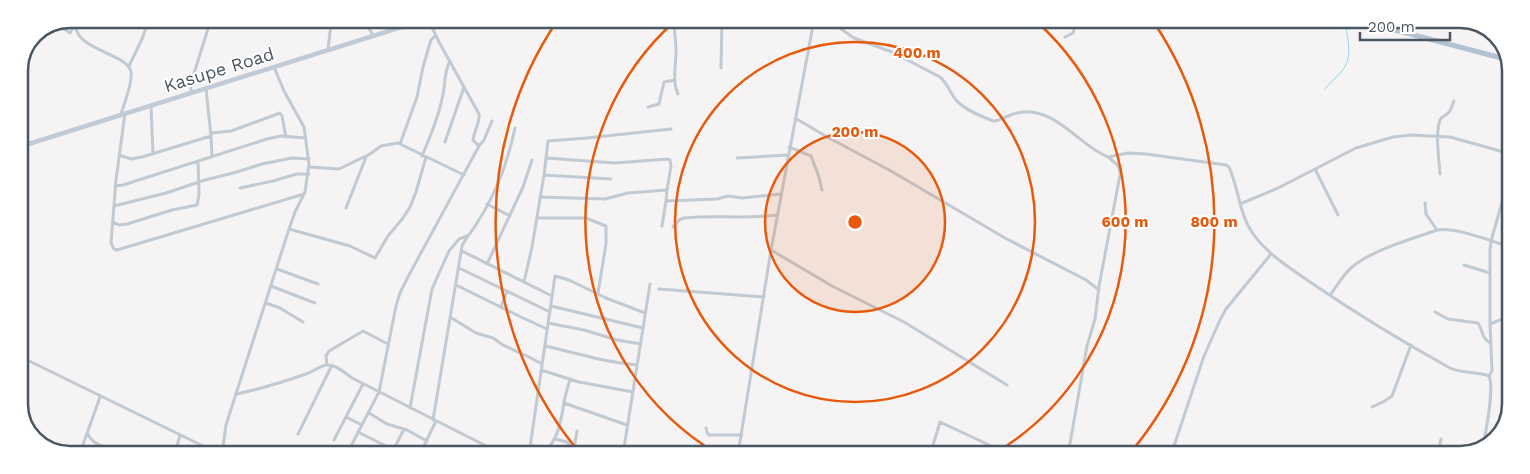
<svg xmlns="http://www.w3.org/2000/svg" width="1530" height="474" font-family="'Work Sans',sans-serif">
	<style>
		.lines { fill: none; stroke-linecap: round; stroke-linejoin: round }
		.stream { stroke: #90daee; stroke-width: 1 }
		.street { stroke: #c1cad2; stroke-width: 3 }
		.secondary { stroke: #c1cbd6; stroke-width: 4.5 }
		.primary { stroke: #b3c2d1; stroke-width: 5 }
		.ring { fill: none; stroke: #e8590c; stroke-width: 2.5 }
		.labels { text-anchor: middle; stroke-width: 4; stroke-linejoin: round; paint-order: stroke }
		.street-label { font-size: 18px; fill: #4a5661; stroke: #fff }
		.rim { fill: none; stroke: #4a5661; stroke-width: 2.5 }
		.centre { fill: #e8590c; stroke: #fff; stroke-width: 2.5 }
		.ring-label { font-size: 15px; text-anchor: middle; font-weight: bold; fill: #e8590c; stroke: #fff; stroke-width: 4; stroke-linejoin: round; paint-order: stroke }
	</style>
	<rect width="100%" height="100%" fill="#f5f3f3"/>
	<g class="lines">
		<path class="stream" d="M1325,89C1330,82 1336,78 1342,71C1354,56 1347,39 1345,21"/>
		<path class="street" d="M76,19C69,51 128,52 131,72C133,82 124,104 121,114
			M362,19L374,36
			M428,19L439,42L479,114C480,123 474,131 473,140L479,146
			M674,20C674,30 676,41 676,51C676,65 672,82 678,94
			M828,20L854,38L892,52L940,77C948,84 950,93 957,101C965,110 981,116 993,121C999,121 1002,118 1008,116C1015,113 1023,111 1031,112C1061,115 1081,146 1108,157L1128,153L1146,154L1226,165L1229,167C1239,189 1239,215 1254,235C1269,256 1292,269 1313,284C1357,314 1403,342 1450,368C1462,374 1477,371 1489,376C1495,388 1485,434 1483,448
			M57,24L70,33L75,23
			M1065,37L1073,33L1077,20
			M328,50L330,32L333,19
			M129,66L142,39L149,19
			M721,68L722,20
			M206,89L211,136L212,157
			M191,93V83L211,19
			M1504,103L1511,118
			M151,106L153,154
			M648,107L659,104L664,82L675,80
			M125,113L116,180L111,243L114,249L117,250L304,194
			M795,118L829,138L891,171L1005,238L1086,280L1099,290
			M211,133L231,131L280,113L282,116L286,137
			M445,142L464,87
			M400,144L417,97L423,67L430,43L431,40L436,35
			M789,147L811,156L819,177L822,190
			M119,155L131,159L142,157L211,136
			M422,156C430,137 438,119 442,99C446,85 443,74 450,61
			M546,158L615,163L668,159L670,160L671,166L667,190
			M737,158L788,155
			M310,167L339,169L370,154L381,146L398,143L464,175
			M1315,169L1338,215
			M1440,174C1439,158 1435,134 1440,120C1442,116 1446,116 1449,112C1451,110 1452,105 1454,101
			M544,175L611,179
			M115,186L123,185L267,139L281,136L306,138
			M240,188L273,181L297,174H309
			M540,197L605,199L628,193L667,190L666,201
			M1425,203L1426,214L1437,230
			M487,204L510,216
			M1240,204L1278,188L1356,148L1393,137L1411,135L1450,137L1511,154
			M114,206L166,193L205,180L237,172L262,164L292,158L309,159
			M346,208L366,157
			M537,218H586L606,226V244L598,293
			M113,222L119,225L127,224L172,210L197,205L199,195L198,161
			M662,226L666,201L717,199L728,196L742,198L781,194
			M673,227L679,220L684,218C715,215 746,219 777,215
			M289,229L350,246L375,258L388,236L403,218L410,207L416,192L426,157
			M771,250L832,286L904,322L1007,385
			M462,251L552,296
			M487,264L523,187L532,160
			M1464,265L1490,273
			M459,268L550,312
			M277,269L318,284
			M524,282L532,247L544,175L548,141L587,138L671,129
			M456,285L521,317L547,329
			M271,286L315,303
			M659,289L764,297
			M1330,295C1337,286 1343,275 1351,268C1371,250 1412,239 1437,230C1456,227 1491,241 1510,247
			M266,303L280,308L303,322
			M551,306L643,328
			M501,307L507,291
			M1435,312L1448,319L1478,323C1483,330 1481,339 1491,343
			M450,317L476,333L493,338L503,345L529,357L542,364
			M548,323L584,330L617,340L641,344
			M1490,324L1510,316
			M545,346C559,349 572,353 587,356C603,361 620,363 637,365
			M19,356L201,445L215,452L223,454
			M327,365L326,356L329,351L363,331L388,344
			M541,370L579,382L633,392
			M1489,376L1492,371L1490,324V250L1491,241L1511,171
			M237,394C260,389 283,382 306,374C313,372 320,365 328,365C337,365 345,373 352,378L502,454
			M564,403L627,425
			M1372,407L1383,402L1392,396L1411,345
			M410,408L432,289L449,251L459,239L467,236
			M369,413L387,424L407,430L427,441
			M346,417L362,425
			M433,420L462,246C466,237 472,232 477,223C496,194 508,161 515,128
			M706,428L707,432L709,435H742
			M358,432L394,450
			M88,434C93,447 112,448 124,454
			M298,434L332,365
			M555,439L567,442L574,451
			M334,440L363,384
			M530,445L546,450C559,438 561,419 564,403C565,395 568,387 570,379
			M933,447L952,455
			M80,453L100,397
			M175,454L180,435
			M222,454L226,425L289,229L295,212L305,192L309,164L304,127L284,91L274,67
			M355,454L350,451V448L379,392L396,306L400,293L409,275L479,146L484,140L492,121
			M395,454L394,449L404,429
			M420,454L436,421
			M529,454L555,276L569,280L606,298L645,313
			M573,454L577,431
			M597,454L599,446
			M623,454L650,284
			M738,454L771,250L814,20
			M930,455L940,422L1002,451L1013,455
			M1068,455L1087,346L1095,319L1099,286L1120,175C1121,166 1114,162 1108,157
			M1171,455L1204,356L1220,320L1226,309L1271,254
			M1438,455L1441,439"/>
		<path class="secondary" d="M19,147L427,19"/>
		<path class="primary" d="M1357,20L1509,60"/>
	</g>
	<circle cx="855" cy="222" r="90" fill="#e8590c" fill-opacity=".12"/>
	<g class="ring">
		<circle cx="855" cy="222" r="90"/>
		<circle cx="855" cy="222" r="180"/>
		<path d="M716 453A270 270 0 0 1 676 20M1036 21A270 270 0 0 1 992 455"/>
		<path d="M580 453A359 359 0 0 1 557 21M1153 21A359 359 0 0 1 1130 453"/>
	</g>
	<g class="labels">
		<g class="street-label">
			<text transform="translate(219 70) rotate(-17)" y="6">Kasupe Road</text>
		</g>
	</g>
	<path d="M0 0H1530V474H0ZM70 28H1460A42 42 0 0 1 1502 70V404A42 42 0 0 1 1460 446H70A42 42 0 0 1 28 404V70A42 42 0 0 1 70 28Z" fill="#fff" fill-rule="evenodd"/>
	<path class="rim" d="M70 28H1460A42 42 0 0 1 1502 70V404A42 42 0 0 1 1460 446H70A42 42 0 0 1 28 404V70A42 42 0 0 1 70 28Z"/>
	<circle cx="855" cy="222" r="8" class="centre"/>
	<g class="ring-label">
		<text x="917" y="58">400 m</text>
		<text x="855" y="137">200 m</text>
		<text x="1125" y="227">600 m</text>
		<text x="1214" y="227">800 m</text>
	</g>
	<path d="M1360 32v8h90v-8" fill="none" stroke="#4a5661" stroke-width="2.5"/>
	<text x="1368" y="32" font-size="15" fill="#4a5661" stroke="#ffffff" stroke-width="4" paint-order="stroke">200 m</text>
</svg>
